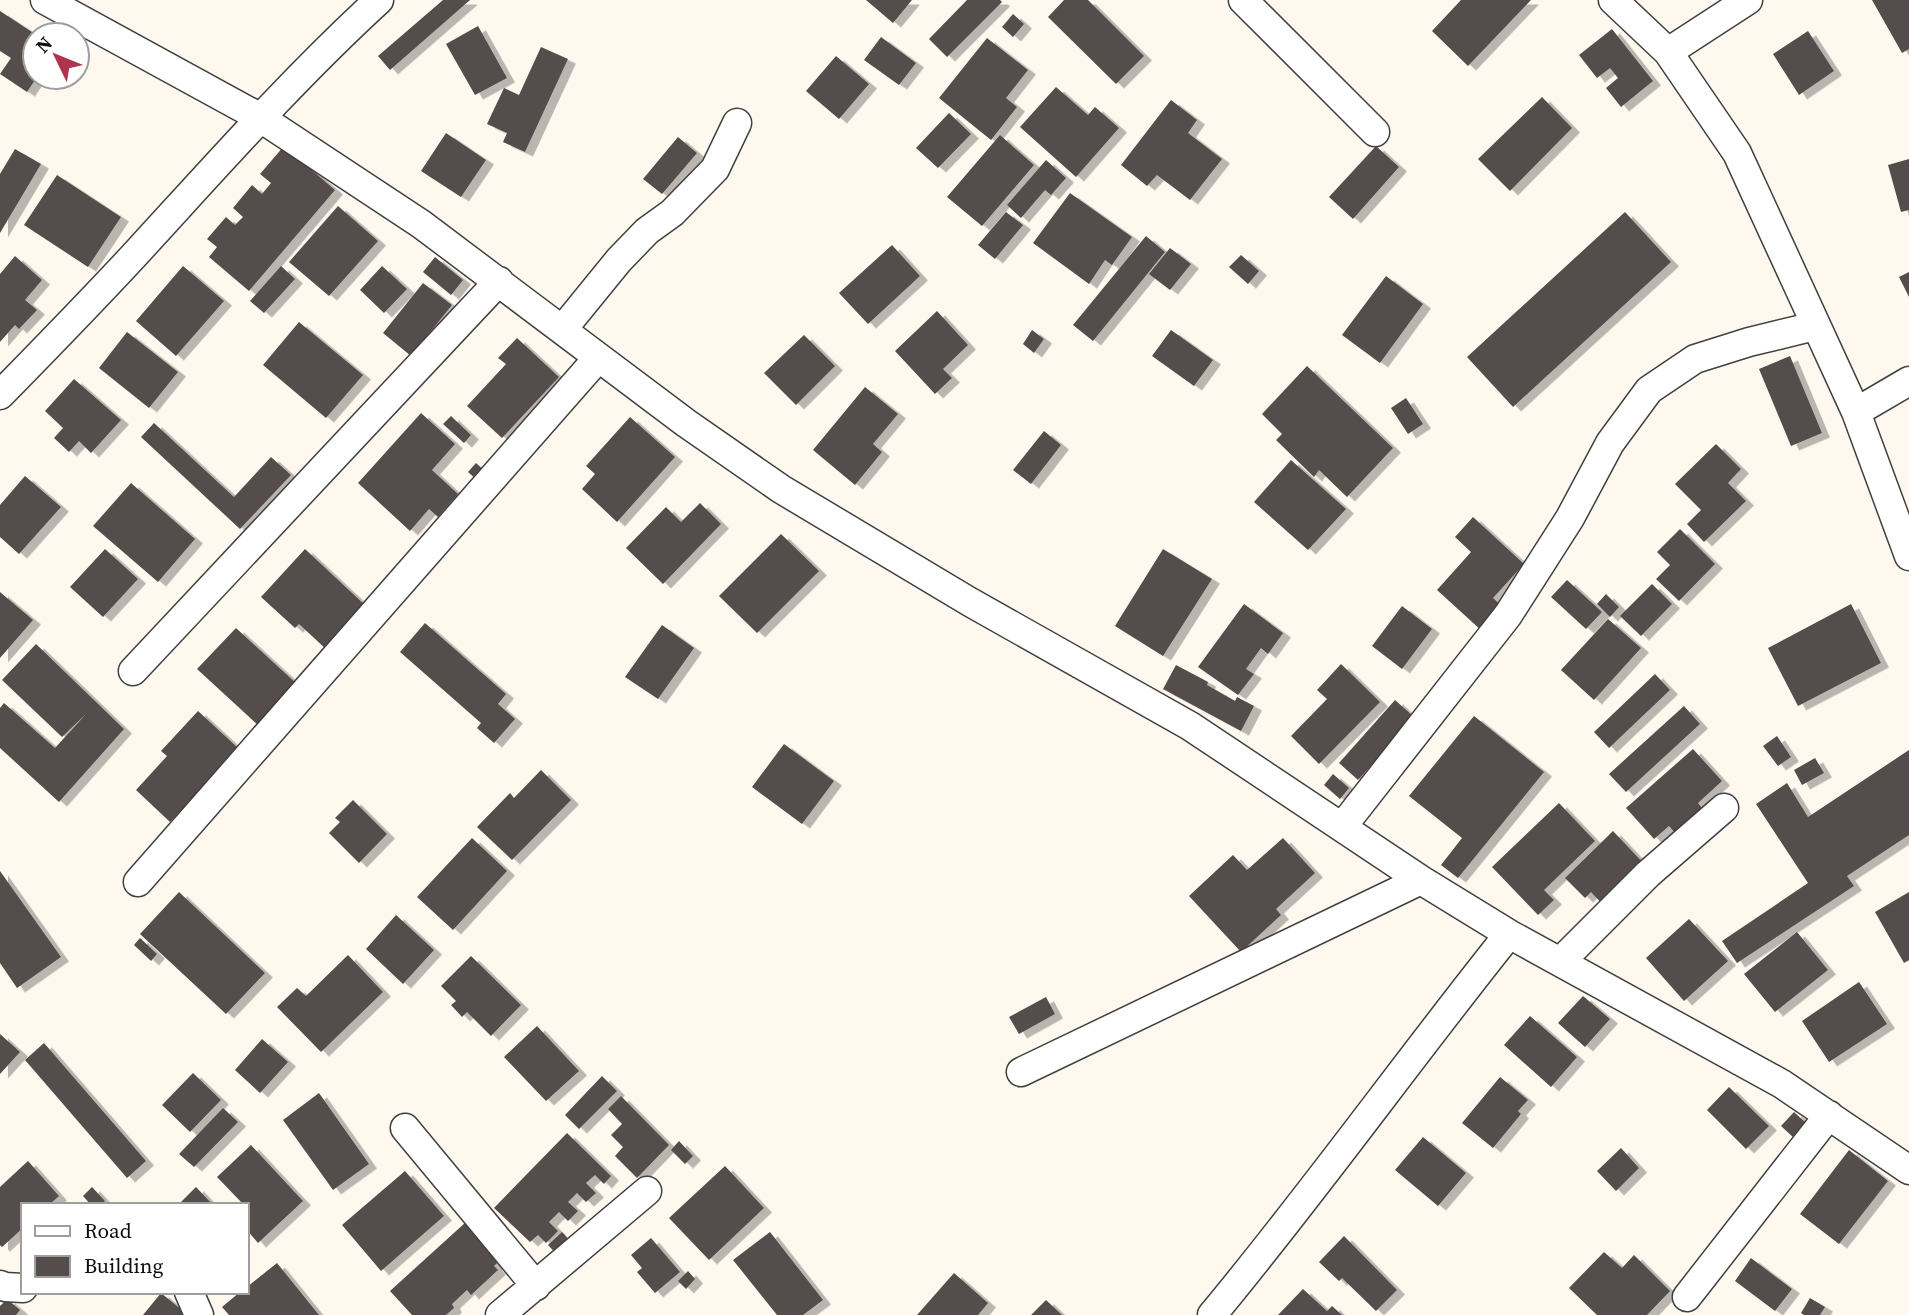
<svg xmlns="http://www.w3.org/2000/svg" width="1909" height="1315" font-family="'Source Serif 4',serif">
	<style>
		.building { fill: #554d4b; filter: url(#shadow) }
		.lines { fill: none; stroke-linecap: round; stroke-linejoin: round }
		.minor-casing { stroke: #404040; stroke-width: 31 }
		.minor { stroke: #fff; stroke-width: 28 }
	</style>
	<defs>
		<filter id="shadow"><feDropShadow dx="8" dy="4.5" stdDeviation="0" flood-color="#0004"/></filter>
	</defs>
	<rect width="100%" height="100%" fill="#fef8ef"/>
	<path class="building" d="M443,0H470L390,70L378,56Z
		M866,0H912L893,23Z
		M967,0H1000L1002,2L947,57L929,39Z
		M1064,0H1088L1144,56L1116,84L1048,17Z
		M1461,0H1531L1468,66L1432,31Z
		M1872,0H1909V49L1902,53Z
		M0,11L35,34V77H37L27,92L0,74L11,58L0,51Z
		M1013,14L1024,24L1013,37L1002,27Z
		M478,26L507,78L475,95L446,44Z
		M1612,29L1653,81L1621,107L1606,88L1618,78L1610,68L1597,78L1579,55Z
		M1808,31L1834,71L1799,95L1773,54Z
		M881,37L916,63L899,85L864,60Z
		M987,38L1028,70L1006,98L1017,107L991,140L939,98Z
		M541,47L568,59L525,152L503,142L507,133L487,124L504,88L519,95Z
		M836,56L869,84L839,119L806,91Z
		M1056,87L1088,115L1095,107L1119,128L1076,177L1020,127Z
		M1542,97L1572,128L1510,191L1478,159Z
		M1171,100L1197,120L1188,133L1222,159L1190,200L1157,175L1147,186L1121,165Z
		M949,113L971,134L938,168L916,148Z
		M446,133L486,160L461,197L421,171Z
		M1000,135L1034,165L982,226L947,197Z
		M678,137L697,153L662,194L643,179Z
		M284,146L335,190L249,291L209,257L217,247L207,239L226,217L235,225L243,217L233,208L252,185L262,194L271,183L260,174Z
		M1376,146L1399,167L1353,219L1329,197Z
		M15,149L41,164L0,233V174Z
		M1909,159V210L1901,212L1888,165Z
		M1046,160L1066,178L1051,195L1045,190L1021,218L1007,205Z
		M57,175L121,217L88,267L24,225Z
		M1070,193L1132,237L1112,265L1105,260L1089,284L1033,243Z
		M338,206L378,241L329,296L289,262Z
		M1006,212L1023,225L995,259L978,245Z
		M1625,212L1671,262L1513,407L1467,357Z
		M1146,236L1165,252L1093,341L1073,325Z
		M892,245L920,276L868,324L839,293Z
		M1170,248L1191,264L1170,290L1149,274Z
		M1241,255L1259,271L1248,284L1229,267Z
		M15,256L42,280L25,300L37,310L19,329L15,325L0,342V274Z
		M435,257L463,280L451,295L423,272Z
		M183,266L224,301L176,356L136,321Z
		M281,266L295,279L264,313L250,301Z
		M382,266L407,289L384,313L360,290Z
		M1909,272V297L1899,277Z
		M1386,276L1423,304L1380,363L1342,335Z
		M423,283L452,305L411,356L383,333Z
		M937,311L968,345L943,369L952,378L935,394L895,351Z
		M299,322L363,375L326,418L263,365Z
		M1032,330L1044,339L1034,353L1023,344Z
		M1171,330L1213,360L1194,386L1152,356Z
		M127,332L178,372L149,408L99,368Z
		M804,335L835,366L796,405L764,373Z
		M517,338L559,377L502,438L467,406L506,364L498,358Z
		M1790,356L1822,433L1791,446L1759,369Z
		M1307,366L1393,448L1347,497L1319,470L1314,477L1276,440L1282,434L1262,414Z
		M74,379L121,420L91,453L79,441L69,452L54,438L63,428L45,411Z
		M865,387L898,414L873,444L882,452L855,485L813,450Z
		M1406,398L1423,424L1408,434L1391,408Z
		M421,413L455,444L432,470L458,494L438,517L429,509L410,531L358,483Z
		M451,416L471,435L464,443L443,424Z
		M630,417L675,457L617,522L582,489L595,474L586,466Z
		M154,423L234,497L271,457L291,475L240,529L141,437Z
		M1044,431L1061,445L1031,484L1013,470Z
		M1716,444L1741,469L1728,483L1746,501L1704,542L1687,524L1701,510L1675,484Z
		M1291,460L1346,509L1308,550L1254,502Z
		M476,463L485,471L477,480L468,472Z
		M25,476L61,507L19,554L0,537V505Z
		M131,483L195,539L158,582L93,526Z
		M700,503L721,524L663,584L626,548L666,507L681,522Z
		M1473,517L1524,564L1493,598L1504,608L1482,631L1437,590L1471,552L1455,537Z
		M1680,529L1715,564L1679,601L1656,579L1670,565L1657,552Z
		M781,534L819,571L757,633L719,596Z
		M105,549L138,579L103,617L70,587Z
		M305,549L367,607L327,650L299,624L295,628L261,597Z
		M1163,549L1212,579L1163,656L1115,626Z
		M1567,580L1602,612L1586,629L1551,597Z
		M1652,584L1672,604L1641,636L1620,616Z
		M0,592L33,620L0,658Z
		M1606,594L1619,607L1610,617L1597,604Z
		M1244,604L1283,633L1268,654L1261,648L1246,669L1254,674L1238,695L1198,667Z
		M1851,604L1881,663L1798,706L1768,648Z
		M1402,606L1432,629L1402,669L1372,646Z
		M1608,619L1641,648L1594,700L1561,670Z
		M425,623L506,694L498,704L515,719L494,743L477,728L481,723L400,652Z
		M662,625L694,648L658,699L625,677Z
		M236,628L298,685L259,726L197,669Z
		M36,644L124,729L59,802L0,748V708L4,703L55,748L86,714L62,737L2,680Z
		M1341,664L1380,702L1319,764L1291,736L1327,699L1317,690Z
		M1176,665L1208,682L1207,685L1235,701L1237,697L1254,706L1241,731L1163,689Z
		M1655,674L1670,690L1609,748L1594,732Z
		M1395,700L1414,717L1358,780L1339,763Z
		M1684,706L1700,724L1626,792L1609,774Z
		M198,711L238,748L170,822L136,790L167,756L161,751Z
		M1474,716L1544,772L1458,878L1441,865L1462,838L1409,796Z
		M1777,736L1791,757L1778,766L1763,746Z
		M784,744L834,781L802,824L752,787Z
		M1693,749L1722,781L1698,803L1710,818L1683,842L1669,826L1654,839L1626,808Z
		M1909,750V835L1847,876L1854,886L1737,963L1722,941L1808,883L1756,804L1787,783L1808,817Z
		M1815,758L1824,773L1802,785L1794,770Z
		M541,770L571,800L512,860L477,827L510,793L514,798Z
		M1333,774L1349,788L1340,799L1324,785Z
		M353,800L387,834L359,863L329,833L340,822L335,818Z
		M1559,803L1595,841L1544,890L1554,900L1538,915L1492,867Z
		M1613,831L1648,868L1606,908L1591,892L1585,898L1565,878Z
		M472,838L507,871L453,930L417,897Z
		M1283,838L1315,873L1276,909L1281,915L1241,952L1189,896L1233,855L1247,870Z
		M0,871L61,957L17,988L0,963Z
		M179,892L265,973L226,1014L140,934Z
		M1909,892V960L1904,963L1875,912Z
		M396,915L434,950L403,984L366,949Z
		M1689,919L1728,961L1684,1001L1646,958Z
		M1797,932L1828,970L1775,1012L1744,974Z
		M140,938L157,954L151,961L134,945Z
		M348,955L383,992L321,1052L277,1007L297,988L306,996Z
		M471,956L521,1005L491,1036L467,1012L462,1017L451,1005L456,1001L441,986Z
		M1859,982L1887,1024L1829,1062L1802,1021Z
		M1583,996L1610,1019L1585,1047L1558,1023Z
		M1046,997L1055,1014L1019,1034L1009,1017Z
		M1530,1016L1577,1057L1551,1087L1504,1045Z
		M537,1026L579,1071L546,1101L504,1057Z
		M0,1034L20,1052L0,1074Z
		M262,1039L288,1062L260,1093L235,1070Z
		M44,1043L146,1161L127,1178L25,1060Z
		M193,1073L221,1100L190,1132L162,1105Z
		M602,1076L617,1091L579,1129L565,1115Z
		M1500,1077L1528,1100L1518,1111L1521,1114L1493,1148L1462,1123Z
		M1729,1087L1769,1126L1746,1149L1707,1110Z
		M319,1093L369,1164L333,1190L283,1120Z
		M621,1096L669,1145L637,1178L615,1156L623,1147L611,1135L622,1124L608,1109Z
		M223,1108L238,1122L194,1167L179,1154Z
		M1794,1112L1807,1124L1794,1138L1781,1126Z
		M567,1133L611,1176L604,1184L595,1175L586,1183L596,1193L586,1202L577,1193L568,1202L578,1211L568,1221L559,1212L549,1222L558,1231L546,1243L538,1235L530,1242L494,1208Z
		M1423,1137L1466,1173L1438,1206L1395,1170Z
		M679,1141L693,1156L685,1164L671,1150Z
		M251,1145L303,1201L258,1243L247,1230V1205H241L242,1203L217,1177Z
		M1621,1148L1639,1168L1616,1191L1597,1171Z
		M1849,1150L1888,1181L1839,1244L1800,1214Z
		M28,1161L59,1196L49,1205H23V1228L2,1247L0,1245V1187Z
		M725,1166L764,1208L709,1260L669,1218Z
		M405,1171L444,1216L381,1271L342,1225Z
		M92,1187L105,1201L101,1205H91L83,1196Z
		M196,1187L213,1205H178Z
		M466,1222L500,1260L494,1266L498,1270L471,1295L467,1290L452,1304L454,1308L446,1315H412L390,1291Z
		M562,1232L576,1247L562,1260L548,1245Z
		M770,1232L823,1300L803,1315H777L733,1260Z
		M1344,1236L1397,1290L1376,1311L1342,1278L1339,1281L1319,1262Z
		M651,1238L680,1272L655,1293L637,1272L642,1268L631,1255Z
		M1604,1252L1622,1268L1634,1255L1670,1291L1647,1315H1597L1569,1288Z
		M1751,1258L1792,1289L1775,1311L1735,1281Z
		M277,1263L319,1315H229L222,1307L240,1292H247V1287Z
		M688,1271L695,1279L686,1289L678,1281Z
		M954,1273L988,1303L978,1315H917Z
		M1303,1289L1327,1311L1332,1306L1342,1315H1278Z
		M161,1293L188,1315H143Z
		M1810,1298L1825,1307L1820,1315H1804L1801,1313Z
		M7,1299L20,1310L16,1315H0V1306Z
		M1046,1300L1062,1315H1031Z"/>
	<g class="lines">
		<defs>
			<path id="minor" d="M45,0L259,117L421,224L686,423L781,489L970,602L1190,726L1421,880L1509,934L1782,1084L1909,1170
				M1243,0L1375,132
				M1613,0L1668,52L1737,153L1856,412L1909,556
				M1668,52L1748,0
				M562,330L619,260L647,231L672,213L715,169L737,123
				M0,395C47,347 94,299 140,249C218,164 294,78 379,0
				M1856,412L1909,381
				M133,671L499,281
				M1342,827L1508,615L1570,518L1610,443L1649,390L1695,359L1749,342L1815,326
				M138,882L598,358
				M1560,962L1648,874L1724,808
				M1021,1072L1421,880
				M405,1128L536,1286
				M0,1285L5,1287L23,1288
				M189,1292L199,1315
				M1687,1297L1829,1115
				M500,1315L647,1191
				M1212,1315C1315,1191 1408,1060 1509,934"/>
		</defs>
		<use href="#minor" class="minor-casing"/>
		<use href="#minor" class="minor"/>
	</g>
	<rect x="21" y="1203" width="228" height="91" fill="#ffffff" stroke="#9e9e9e" stroke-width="2"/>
	<rect x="35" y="1226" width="35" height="10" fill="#ffffff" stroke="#9e9e9e" stroke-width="2"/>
	<text x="84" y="1238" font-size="21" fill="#0d0d0d">Road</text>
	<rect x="35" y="1256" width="35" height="21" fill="#554d4b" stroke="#9e9e9e" stroke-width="2"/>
	<text x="84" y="1273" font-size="21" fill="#0d0d0d">Building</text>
	<g transform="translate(56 56) rotate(313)"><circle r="33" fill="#ffffff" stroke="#9e9e9e" stroke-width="2"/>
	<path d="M0-5L12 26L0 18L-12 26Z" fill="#b1324e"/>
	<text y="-10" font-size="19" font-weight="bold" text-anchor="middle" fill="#0d0d0d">N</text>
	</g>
</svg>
